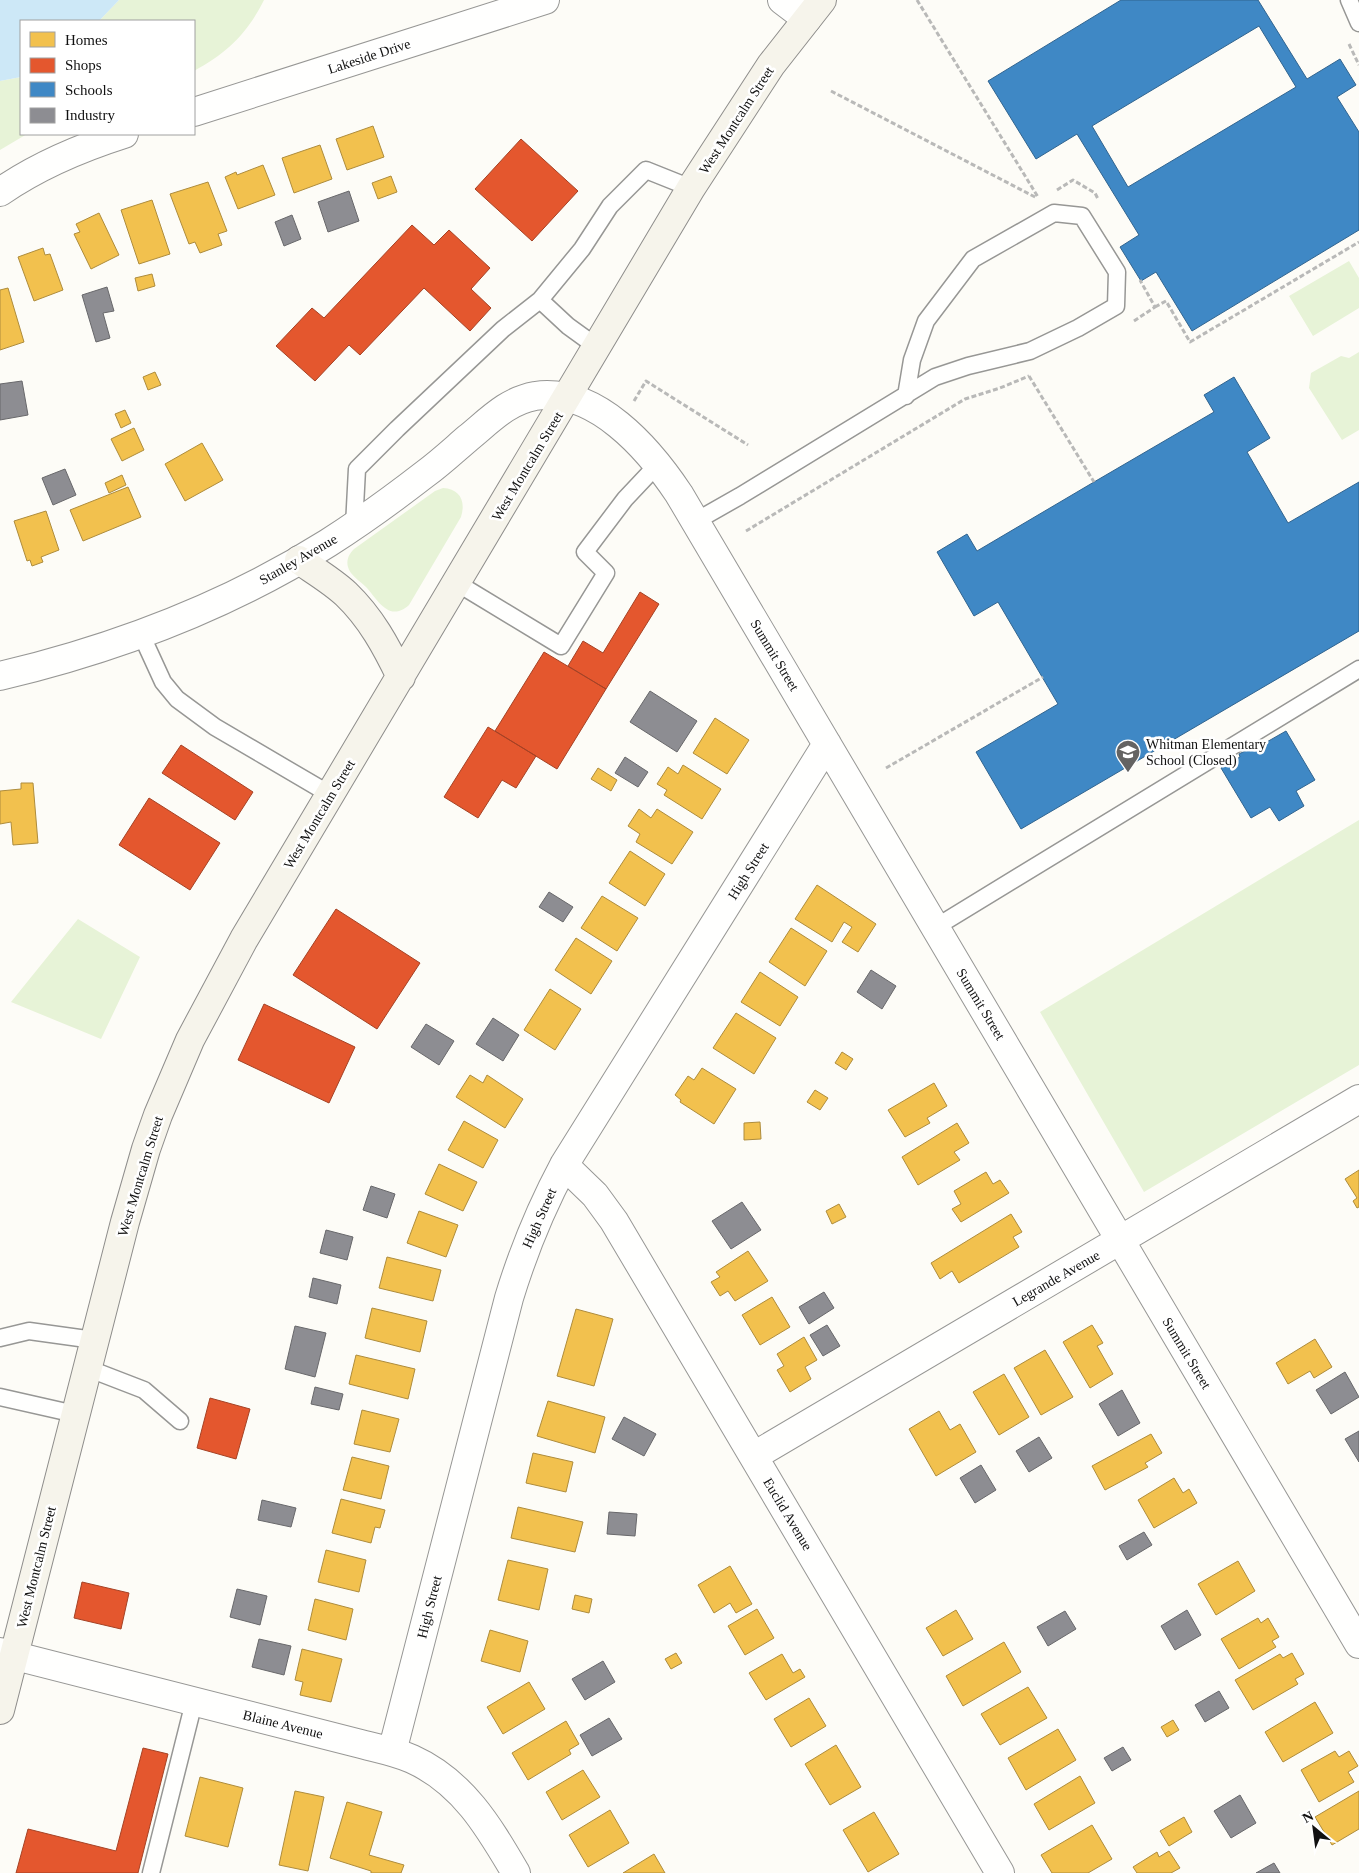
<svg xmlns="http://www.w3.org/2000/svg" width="1359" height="1873" font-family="'Times New Roman',serif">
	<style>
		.green { fill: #e7f3d7 }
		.water { fill: #cde8f7 }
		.homes { fill: #f2c14e; stroke: #ae8c3c }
		.shops { fill: #e4572e; stroke: #a54225 }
		.schools { fill: #3f88c5; stroke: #31648f; fill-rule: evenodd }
		.industry { fill: #8d8d92; stroke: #68686b }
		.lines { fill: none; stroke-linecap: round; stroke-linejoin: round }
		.service-casing { stroke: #979795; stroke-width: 19 }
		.minor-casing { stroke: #979795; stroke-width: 30 }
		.secondary-casing { stroke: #8e8d8b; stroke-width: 30 }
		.path { stroke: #b9b9b8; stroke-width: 3; stroke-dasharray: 5 2.5; stroke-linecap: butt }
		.service { stroke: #fffffe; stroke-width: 16 }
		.minor { stroke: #fffffe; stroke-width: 28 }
		.secondary { stroke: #f6f4eb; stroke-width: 28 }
		.labels { text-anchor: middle; stroke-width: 5; stroke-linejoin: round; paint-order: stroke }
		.street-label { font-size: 14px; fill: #111; stroke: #fff }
		.poi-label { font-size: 14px; fill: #111; stroke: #fff; text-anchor: start }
	</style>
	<rect width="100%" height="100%" fill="#fdfcf7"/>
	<path class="green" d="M119,0H264C247,34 227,53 194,71V21H99Z
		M21,77V134H27L0,150V81Z
		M1349,261L1359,278V308L1313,336L1289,296Z
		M1359,352V430L1342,440L1309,388L1311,373L1341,356L1349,358Z
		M443,488C460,489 466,501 461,517L409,605C389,623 378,600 366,587C360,581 350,575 348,567C346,560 349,554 354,549L435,491Z
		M1359,820V1065L1144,1192L1040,1012Z
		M78,919L140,957L101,1039L11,1002Z"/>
	<path class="water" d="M0,0H119L99,21H21V77L0,81Z"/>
	<path class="homes" d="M373,126L384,157L347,170L336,139Z
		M320,145L332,179L294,193L282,158Z
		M263,165L275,195L238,209L225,177L236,172L237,175Z
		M391,176L397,192L378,199L372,183Z
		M208,182L227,231L218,234L222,245L200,253L195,242L189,244L170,194Z
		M152,200L170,254L139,264L121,210Z
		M99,213L119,255L91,269L74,234L80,232L76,224Z
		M43,248L45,255L50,254L63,290L34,301L18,257Z
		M152,274L155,286L138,291L135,278Z
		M8,288L24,342L0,350V290Z
		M155,372L161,385L148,390L143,377Z
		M125,410L131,423L121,428L115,414Z
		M134,428L144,450L122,461L111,439Z
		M202,443L223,480L185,501L165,464Z
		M122,475L126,485L109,493L105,483Z
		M128,487L141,517L83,541L70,510Z
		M46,511L59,550L41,557L43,562L32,566L30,560L27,561L14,521Z
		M715,718L749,740L727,774L693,753Z
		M683,765L721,789L702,819L664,795L667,790L657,784L668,767L678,774Z
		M598,768L617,780L611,791L591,779Z
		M21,783H33L38,843L13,845L11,822L0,824V791L21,789Z
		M639,809L651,818L657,809L693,832L672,864L636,842L640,834L628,826Z
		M630,851L665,874L645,906L609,883Z
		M817,885L876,924L858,952L842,942L852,927L844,922L832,942L795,919Z
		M602,896L638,918L617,951L581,928Z
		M791,928L827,951L805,986L769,962Z
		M576,938L612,961L591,994L555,970Z
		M760,972L798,997L780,1026L741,1002Z
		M550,989L581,1009L555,1050L524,1030Z
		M736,1013L776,1038L754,1074L713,1048Z
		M842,1052L853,1059L846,1070L835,1063Z
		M702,1068L736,1089L714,1124L680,1102L681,1100L675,1095L688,1076L694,1080Z
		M470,1075L483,1083L487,1075L523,1099L505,1128L456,1097Z
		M934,1083L947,1106L927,1118L930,1123L905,1137L888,1110Z
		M815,1090L828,1098L820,1110L807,1102Z
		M464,1121L498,1140L483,1168L448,1150Z
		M760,1122L761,1139L744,1140V1123Z
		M957,1123L969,1143L954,1152L960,1160L918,1185L902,1157Z
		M439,1164L477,1182L463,1211L425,1194Z
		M1359,1170V1207L1357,1208L1353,1201L1357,1198L1345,1179Z
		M986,1172L993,1184L1000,1180L1009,1193L961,1222L952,1209L961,1204L954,1191Z
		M839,1204L846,1217L832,1224L826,1211Z
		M419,1211L458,1225L446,1257L407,1243Z
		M1011,1214L1022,1232L1013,1237L1019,1247L959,1283L952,1271L940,1279L931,1263Z
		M748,1251L768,1281L735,1301L728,1291L720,1296L711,1282L720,1277L716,1272Z
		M387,1257L441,1270L433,1301L379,1288Z
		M772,1297L790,1327L760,1345L742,1315Z
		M372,1308L427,1321L420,1352L365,1338Z
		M576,1309L613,1319L594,1386L557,1376Z
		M1092,1325L1103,1343L1097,1346L1113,1374L1090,1388L1063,1342Z
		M804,1337L817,1360L805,1367L811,1379L790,1392L777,1370L784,1366L777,1354Z
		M1315,1339L1332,1367L1314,1378L1310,1371L1288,1384L1276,1363Z
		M1045,1350L1073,1397L1041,1415L1014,1368Z
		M356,1355L415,1369L408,1399L349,1384Z
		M1004,1374L1029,1417L999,1435L973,1392Z
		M548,1401L605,1417L595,1453L537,1436Z
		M362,1410L399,1419L390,1452L354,1444Z
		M939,1411L950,1430L960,1424L976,1452L936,1476L909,1429Z
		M1151,1434L1162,1453L1145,1463L1148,1467L1105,1490L1092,1466Z
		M533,1453L573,1462L566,1492L526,1483Z
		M352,1457L389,1466L381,1499L343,1490Z
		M1174,1478L1183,1493L1189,1489L1197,1503L1154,1528L1138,1500Z
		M341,1499L385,1510L380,1528L375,1527L371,1543L332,1533Z
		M518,1507L583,1522L575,1552L511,1538Z
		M326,1550L366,1560L359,1592L318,1582Z
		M508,1560L548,1569L539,1610L498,1600Z
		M1238,1561L1255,1591L1216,1615L1198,1584Z
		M730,1566L752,1604L736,1613L730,1603L714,1613L698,1585Z
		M575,1595L592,1599L589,1613L572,1609Z
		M315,1599L353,1609L346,1640L308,1630Z
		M757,1609L774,1638L745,1655L728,1626Z
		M956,1610L973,1639L943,1656L926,1628Z
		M1258,1618L1261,1623L1268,1618L1279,1637L1272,1641L1276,1647L1239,1669L1221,1639Z
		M490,1630L528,1641L520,1672L481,1661Z
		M1004,1642L1021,1672L963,1706L946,1676Z
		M302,1649L342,1659L331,1702L300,1695L303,1682L295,1680Z
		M676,1653L682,1663L671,1669L665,1659Z
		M1292,1653L1304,1674L1295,1679L1298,1684L1253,1710L1235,1680L1280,1654L1283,1658Z
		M782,1654L793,1673L800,1669L805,1677L766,1700L749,1673Z
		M529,1682L545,1709L503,1734L487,1707Z
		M1028,1687L1047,1718L1000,1745L981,1714Z
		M809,1698L826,1726L791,1747L774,1719Z
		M1315,1702L1333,1733L1283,1762L1265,1732Z
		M1173,1720L1179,1730L1167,1737L1161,1727Z
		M566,1721L579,1744L569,1750L571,1754L528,1780L512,1753Z
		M1058,1729L1076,1760L1026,1790L1008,1758Z
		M836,1745L861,1787L830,1805L805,1764Z
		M1335,1751L1339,1757L1349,1751L1358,1766L1348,1772L1354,1782L1319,1802L1301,1770Z
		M583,1770L600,1797L562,1820L546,1792Z
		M1080,1776L1095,1803L1049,1830L1034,1804Z
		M200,1777L243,1788L228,1847L185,1836Z
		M295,1791L324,1797L308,1871L279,1865Z
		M1359,1791V1829L1332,1845L1315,1817Z
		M347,1802L382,1812L369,1855L404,1865L401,1873H371V1871L330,1858Z
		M610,1810L629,1843L588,1867L569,1835Z
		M874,1812L899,1854L868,1872L843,1830Z
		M1184,1817L1192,1832L1169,1846L1160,1831Z
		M1092,1825L1112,1859L1088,1873H1052L1041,1855Z
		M1169,1851L1180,1868L1171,1873H1137L1133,1867L1157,1852L1159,1857Z
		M654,1854L665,1873H623Z"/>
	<path class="shops" d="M521,139L578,191L532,241L475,189Z
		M412,225L434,245L449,230L490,268L471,289L491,308L470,331L424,288L360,355L349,345L315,381L276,346L312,308L324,318Z
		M640,592L659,604L606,689L568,666L583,641L603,653Z
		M544,652L606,689L557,769L495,731Z
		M488,727L536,756L516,788L502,780L478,818L444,797Z
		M181,745L253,792L235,820L162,773Z
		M149,798L220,843L190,890L119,845Z
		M336,909L420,963L377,1029L293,975Z
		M264,1004L355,1047L329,1103L238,1060Z
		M210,1398L250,1409L236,1459L197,1448Z
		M82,1582L129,1593L121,1629L74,1618Z
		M143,1748L168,1754L138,1873H16L28,1829L116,1851Z"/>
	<path class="schools" d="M1121,0H1258L1307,79L1340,59L1356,85L1337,97L1359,132V230L1192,331L1156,272L1141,281L1120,247L1139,235L1077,134L1036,159L988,81ZM1259,26L1296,87L1128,187L1092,126Z
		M1234,377L1270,438L1247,452L1288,523L1359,482V631L1021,829L976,752L1058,704L998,602L974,616L937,552L967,534L977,551L1094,482L1214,412L1204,395Z
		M1286,731L1315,780L1296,791L1304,806L1279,821L1270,807L1251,818L1221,768L1240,757L1239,754L1249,749L1251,751Z"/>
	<path class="industry" d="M349,191L359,221L328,232L318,202Z
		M292,215L301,239L284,246L275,222Z
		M107,287L114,311L103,313L110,338L96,342L82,295Z
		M22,381L28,415L0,420V384Z
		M65,469L76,495L53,505L42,478Z
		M650,691L697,721L677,752L630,722Z
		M625,757L648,772L638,787L615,773Z
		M549,892L573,907L563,922L539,907Z
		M871,970L896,986L882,1009L857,992Z
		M493,1018L519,1035L503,1061L476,1044Z
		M426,1024L454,1041L439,1065L411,1047Z
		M371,1186L395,1194L387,1218L363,1210Z
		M742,1202L761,1230L731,1249L712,1221Z
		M326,1230L353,1237L347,1260L320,1253Z
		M313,1278L341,1285L337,1304L309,1297Z
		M824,1292L834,1308L809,1324L799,1307Z
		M827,1325L840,1346L823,1356L810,1335Z
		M295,1326L326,1333L315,1377L285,1369Z
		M1345,1372L1359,1397L1331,1414L1316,1390Z
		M315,1387L343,1394L339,1410L311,1404Z
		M1122,1390L1140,1423L1118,1436L1099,1404Z
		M624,1417L656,1434L644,1456L612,1439Z
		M1359,1431V1462L1345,1439Z
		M1039,1437L1052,1458L1029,1472L1016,1451Z
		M981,1465L996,1490L975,1503L960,1478Z
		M262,1500L296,1508L291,1527L258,1520Z
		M609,1512L637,1514L635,1536L607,1534Z
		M1144,1532L1152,1545L1127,1560L1119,1546Z
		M237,1589L267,1596L260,1625L230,1617Z
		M1187,1610L1201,1635L1175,1650L1161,1626Z
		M1065,1611L1076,1629L1048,1646L1037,1627Z
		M259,1639L291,1646L284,1675L252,1667Z
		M603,1661L615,1682L585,1700L572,1679Z
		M1219,1691L1229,1708L1205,1722L1195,1705Z
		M609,1718L622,1739L592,1756L580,1735Z
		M1123,1747L1131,1760L1112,1771L1104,1758Z
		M1240,1795L1256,1823L1231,1838L1214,1811Z
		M1274,1863L1280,1873H1256Z"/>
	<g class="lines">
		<defs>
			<path id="service" d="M1349,0L1359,23
				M540,300L568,326L597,347
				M696,521L740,496L935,377L968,366L1030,351L1078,328L1116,306L1117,272L1082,216L1054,213L973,259L926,321L912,360L906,396
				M354,526L357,469L397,429L503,329L540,300L582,249L610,206L646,170L691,188
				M457,583L561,646L606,573L585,552L625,499L658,464
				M141,634L163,682L177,699L215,727L331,795
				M936,927L1359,669
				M0,1338L29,1331L94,1340
				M87,1368L144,1390L180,1421
				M0,1397L75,1414
				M151,1873L194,1702"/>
			<path id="minor" d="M782,0L807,19
				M194,112L545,0
				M0,192C39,165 80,148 124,134
				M0,676C114,649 228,606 328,543C361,522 394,498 425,474C440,463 454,450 468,438C489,421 507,401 535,396C596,387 649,449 679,494L1359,1644
				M564,1165L595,1195L614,1221L1000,1873
				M754,1456L1359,1099
				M0,1652L357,1743C375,1748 394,1751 412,1759C463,1782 489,1827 516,1873
				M392,1752L509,1298C523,1252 541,1208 564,1165L827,744"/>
			<path id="secondary" d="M299,560C315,571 332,581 346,594C371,618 386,646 401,677
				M0,1710L125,1222L146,1149L158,1115L190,1040L244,939L691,188L771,65L822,0"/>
		</defs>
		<use href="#service" class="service-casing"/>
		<use href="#minor" class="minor-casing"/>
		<use href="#secondary" class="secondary-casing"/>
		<path class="path" d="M917,0L1038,197
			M1349,44L1359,65
			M831,91L1037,198
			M1057,190L1073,180L1095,193L1098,199
			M1155,307L1166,301L1190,342L1359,242
			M1134,321L1155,307L1140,280
			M1029,376L1094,482
			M634,401L646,381L748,445
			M746,531L965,399L1000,388L1029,376
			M886,768L1043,677"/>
		<use href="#service" class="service"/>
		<use href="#minor" class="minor"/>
		<use href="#secondary" class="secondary"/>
	</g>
	<defs>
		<symbol id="school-pin" viewBox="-11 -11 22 30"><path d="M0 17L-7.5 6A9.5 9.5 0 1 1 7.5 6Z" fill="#646362" stroke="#fff"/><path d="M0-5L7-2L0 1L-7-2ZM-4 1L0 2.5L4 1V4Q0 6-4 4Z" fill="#fff"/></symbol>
	</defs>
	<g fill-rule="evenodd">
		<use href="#school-pin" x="1114" y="738" width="28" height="38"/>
	</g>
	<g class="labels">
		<g class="street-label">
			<text transform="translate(369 56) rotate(-18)" y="5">Lakeside Drive</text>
			<text transform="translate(736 120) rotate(-57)" y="5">West Montcalm Street</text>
			<text transform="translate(527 466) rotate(-59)" y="5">West Montcalm Street</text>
			<text transform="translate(298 559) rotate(-30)" y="5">Stanley Avenue</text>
			<text transform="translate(775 655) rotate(59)" y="5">Summit Street</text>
			<text transform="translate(319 814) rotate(-59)" y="5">West Montcalm Street</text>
			<text transform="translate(748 871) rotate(-58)" y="5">High Street</text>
			<text transform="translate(981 1004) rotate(59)" y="5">Summit Street</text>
			<text transform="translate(140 1176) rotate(-73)" y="5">West Montcalm Street</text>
			<text transform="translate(539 1218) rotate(-66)" y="5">High Street</text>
			<text transform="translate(1056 1278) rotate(-30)" y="5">Legrande Avenue</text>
			<text transform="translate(1187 1353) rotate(59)" y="5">Summit Street</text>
			<text transform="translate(788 1514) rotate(59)" y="5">Euclid Avenue</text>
			<text transform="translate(36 1567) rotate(-76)" y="5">West Montcalm Street</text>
			<text transform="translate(429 1607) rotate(-76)" y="5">High Street</text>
			<text transform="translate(283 1724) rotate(14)" y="5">Blaine Avenue</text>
		</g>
		<g class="poi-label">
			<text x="1146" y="749">Whitman Elementary<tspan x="1146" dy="16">School (Closed)</tspan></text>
		</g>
	</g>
	<rect x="20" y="20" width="175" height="115" fill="#ffffff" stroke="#a0a0a0"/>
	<rect x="30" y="32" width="25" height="15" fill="#f2c14e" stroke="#a0a0a0"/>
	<text x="65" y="45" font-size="15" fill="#111111">Homes</text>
	<rect x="30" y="58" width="25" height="15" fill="#e4572e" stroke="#a0a0a0"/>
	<text x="65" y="70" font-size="15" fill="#111111">Shops</text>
	<rect x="30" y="82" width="25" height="15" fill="#3f88c5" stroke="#a0a0a0"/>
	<text x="65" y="95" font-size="15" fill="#111111">Schools</text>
	<rect x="30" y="108" width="25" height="15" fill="#8d8d92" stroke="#a0a0a0"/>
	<text x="65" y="120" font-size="15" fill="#111111">Industry</text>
	<g transform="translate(1314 1828) rotate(331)" stroke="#ffffff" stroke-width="4" paint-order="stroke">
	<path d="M0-4L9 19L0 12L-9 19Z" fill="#111111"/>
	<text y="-8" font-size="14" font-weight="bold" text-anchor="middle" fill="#111111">N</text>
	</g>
</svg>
